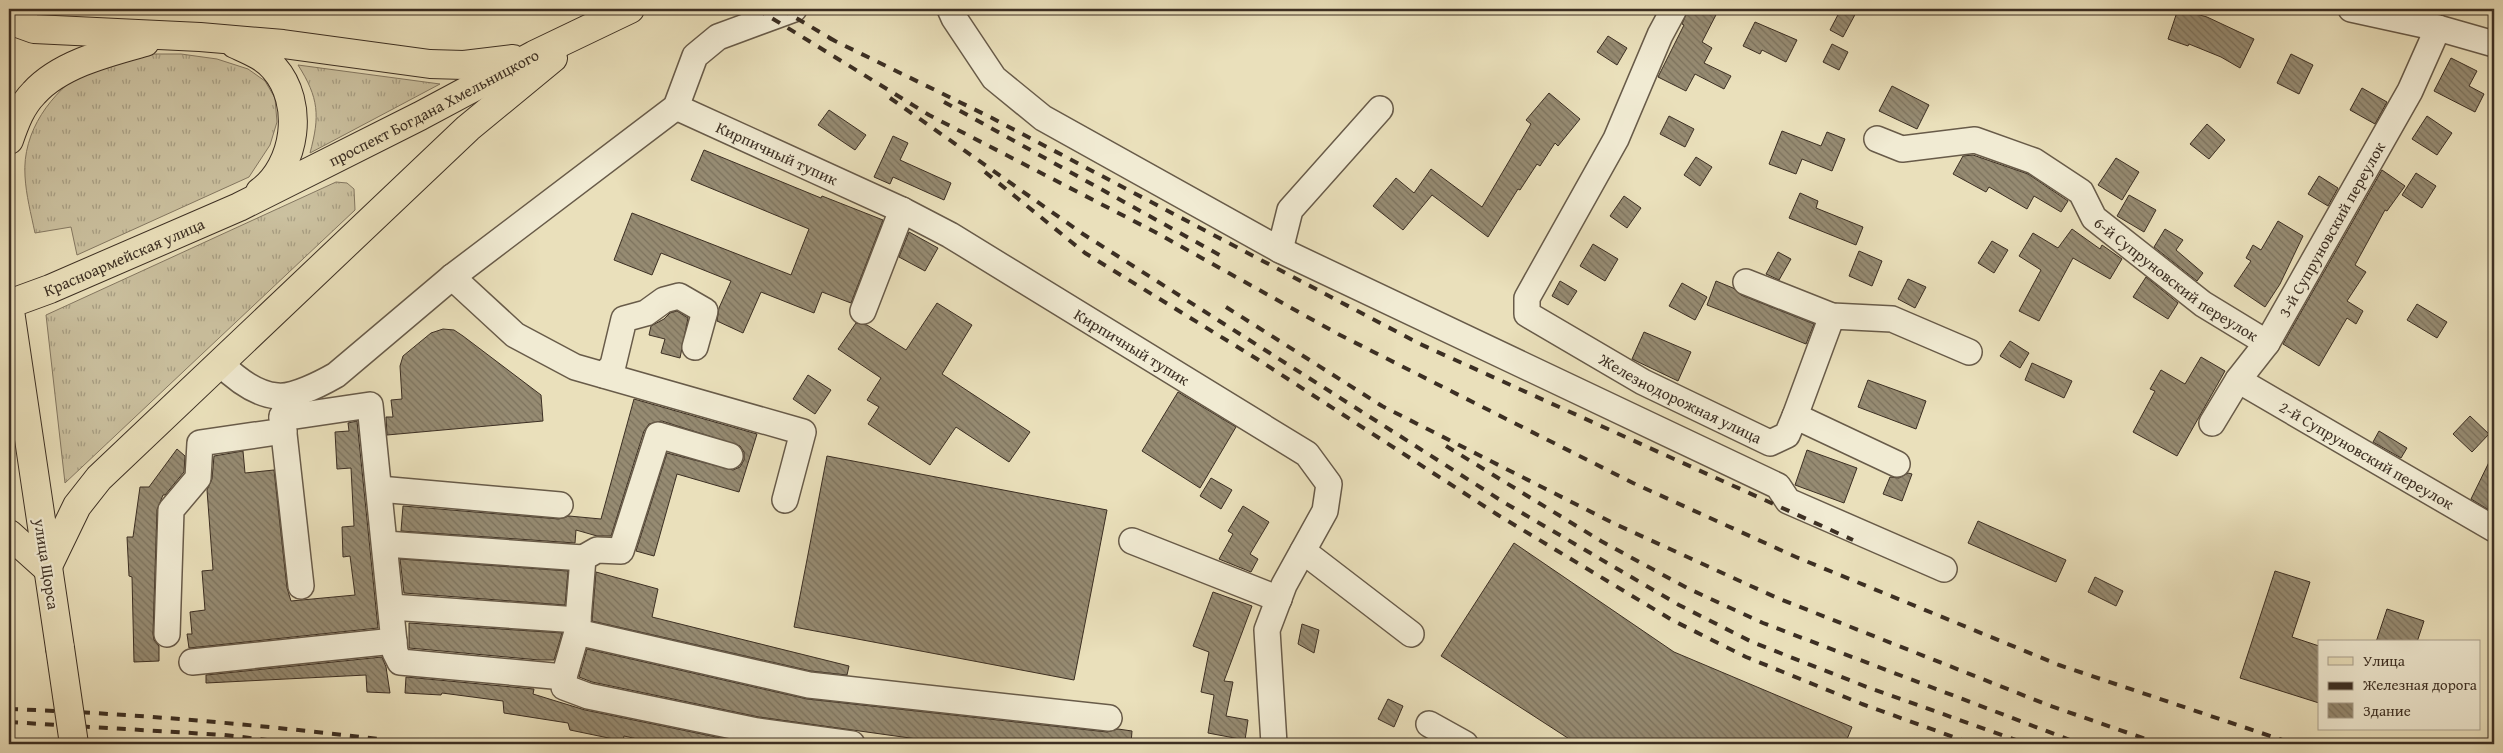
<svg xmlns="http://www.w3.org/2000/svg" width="2503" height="753" font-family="'Gentium Book Plus',serif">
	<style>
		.grass { fill: url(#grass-tufts); stroke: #847862 }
		.building { fill: url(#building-back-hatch); stroke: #3c2f23 }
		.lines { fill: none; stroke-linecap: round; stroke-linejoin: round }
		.minor-casing { stroke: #685b49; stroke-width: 28 }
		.major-casing { stroke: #3c2f23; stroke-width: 30 }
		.minor { stroke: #f1ebd3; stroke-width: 25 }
		.major { stroke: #eae0bb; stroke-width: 28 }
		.rail { stroke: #3c2f23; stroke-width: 4; stroke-dasharray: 9 9; stroke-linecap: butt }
		.major-bridge-casing { stroke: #3c2f23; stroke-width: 30; stroke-linecap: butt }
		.major-bridge { stroke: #eae0bb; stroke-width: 28 }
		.labels { text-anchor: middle; stroke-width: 4.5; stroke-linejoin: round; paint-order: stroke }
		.street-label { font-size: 16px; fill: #3c2f23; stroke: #f1ebd3 }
	</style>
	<defs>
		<pattern id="grass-tufts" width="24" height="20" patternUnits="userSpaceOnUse" patternTransform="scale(1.25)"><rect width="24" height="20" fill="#ccc2a1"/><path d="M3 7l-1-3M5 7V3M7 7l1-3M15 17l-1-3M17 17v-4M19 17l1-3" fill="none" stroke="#a79e83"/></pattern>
		<pattern id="building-back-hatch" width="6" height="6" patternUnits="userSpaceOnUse" patternTransform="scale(1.25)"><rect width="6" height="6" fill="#968b72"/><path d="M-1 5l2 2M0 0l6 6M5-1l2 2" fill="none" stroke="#7c725d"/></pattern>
	</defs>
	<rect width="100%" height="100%" fill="#eae0bb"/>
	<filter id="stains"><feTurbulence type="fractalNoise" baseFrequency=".004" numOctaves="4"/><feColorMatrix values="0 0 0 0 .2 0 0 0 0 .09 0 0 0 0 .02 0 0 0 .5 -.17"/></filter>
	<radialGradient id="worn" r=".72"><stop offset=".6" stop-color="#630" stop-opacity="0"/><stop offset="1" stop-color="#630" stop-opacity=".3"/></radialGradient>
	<path class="grass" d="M131,54H181L217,59L248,69L265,81L275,98L277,122L270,145L249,177L77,255L71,227L35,233C31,214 26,195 25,176C22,131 51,93 87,69C99,61 118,58 131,54Z
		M298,65L440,84L310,153C320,116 319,98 298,65Z
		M336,182L347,183L354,189L355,210L65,483L46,315Z"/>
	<path class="building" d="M1688,9H1719L1702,42L1712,48L1704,63L1731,76L1724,89L1695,74L1686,91L1658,77L1684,25L1682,24Z
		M1841,9H1858L1843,37L1830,30Z
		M2178,9L2207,17L2254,39L2240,68L2221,57L2189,44L2188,46L2168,39Z
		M1755,22L1797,40L1786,62L1762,50L1760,54L1743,46Z
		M1608,36L1627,48L1617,65L1597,52Z
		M1832,44L1848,52L1839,70L1823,62Z
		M2291,54L2313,65L2299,94L2277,83Z
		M2451,58L2477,71L2469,86L2484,94L2475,112L2434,91Z
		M1892,86L1929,105L1917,129L1879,111Z
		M2362,88L2387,102L2375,124L2350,110Z
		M1549,93L1580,119L1558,146L1555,143L1540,166L1537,164L1520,190L1518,189L1488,237L1432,195L1403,230L1373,206L1396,178L1414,193L1431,169L1482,207L1531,124L1526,120Z
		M829,110L866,135L855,150L818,125Z
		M1669,116L1694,129L1685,147L1660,134Z
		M2427,116L2452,133L2437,155L2412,139Z
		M2207,124L2225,140L2209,159L2190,144Z
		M1782,131L1821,146L1827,132L1845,139L1832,171L1802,159L1796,174L1769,164Z
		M893,136L908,143L900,160L951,183L944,200L893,177L890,184L874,177Z
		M704,150L821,198L822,196L883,220L851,303L822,292L814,313L761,292L743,333L717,321L719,308L731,281L661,253L652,275L614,260L632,213L791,275L809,229L691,180Z
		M1973,155L2028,174L2068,201L2061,212L2034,196L2027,209L1989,187L1986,192L1953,174L1963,156Z
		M1696,157L1712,167L1700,186L1684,175Z
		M2116,158L2139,172L2122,200L2098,185Z
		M2382,170L2405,186L2387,211L2385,210L2355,265L2366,272L2347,301L2363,311L2356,324L2347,318L2319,366L2283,344Z
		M2416,173L2436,186L2422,208L2402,195Z
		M2319,176L2338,188L2328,206L2308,194Z
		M1800,193L1818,201L1816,208L1863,227L1856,245L1789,218Z
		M2129,195L2156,210L2144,232L2117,216Z
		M1624,196L1641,208L1627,228L1610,216Z
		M2278,221L2303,236L2280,284L2265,307L2234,286L2251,261L2246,258L2253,245L2261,250Z
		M2072,229L2100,249L2102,245L2122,259L2110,279L2073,258L2039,321L2019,311L2041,270L2019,256L2033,233L2058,248Z
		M2165,229L2183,240L2176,250L2203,273L2197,281L2154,247Z
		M909,232L938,248L925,271L899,257Z
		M1992,241L2008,250L1994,273L1978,263Z
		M1593,244L1618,259L1605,281L1580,266Z
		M1859,251L1882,261L1872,286L1849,276Z
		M1778,252L1791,259L1779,280L1766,274Z
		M2146,277L2178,303L2168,319L2133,297Z
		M1908,279L1926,287L1915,308L1898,299Z
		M1560,281L1577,291L1568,305L1552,296Z
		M1716,281L1733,288L1741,295L1814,324L1806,344L1707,305Z
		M1682,283L1707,297L1695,320L1669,306Z
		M937,303L972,325L942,374L1030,432L1009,462L956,427L930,465L868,424L879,407L867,400L881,378L838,349L856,323L867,325L906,350Z
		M2417,304L2447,322L2437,338L2407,320Z
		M677,311L688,318L680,358L661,353L665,339L649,335L651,326L664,319L670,313Z
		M443,329L454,330L463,336L541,395L543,421L387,435L386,417H393L391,400L402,399L400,366L403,356L431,333Z
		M1644,332L1691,352L1678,381L1632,359Z
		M2010,341L2029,353L2020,368L2000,356Z
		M2201,357L2225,371L2177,456L2133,432L2155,391L2150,389L2161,370L2185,384Z
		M2032,363L2072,381L2064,398L2025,380Z
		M808,375L831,390L815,414L793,399Z
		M1868,380L1926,401L1916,429L1858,407Z
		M1178,392L1236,427L1200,488L1142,451Z
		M634,399L757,434L739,492L677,474L654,556L636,551L667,453L733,470L740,467L744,460V452L740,446L662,421L649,424L644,431L611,536H597L576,530L575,543L401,531L403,506L559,519L569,516L601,519Z
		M2470,416L2489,434L2472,452L2453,434Z
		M357,421L378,628L189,648L187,634H192L190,612L205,610L202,571L213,570L207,490L212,479L214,456L243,451L245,473L274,470L287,588L291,601L355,595L350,556L343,557L342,527L354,526L351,468L337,469L335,432L349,431L348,423Z
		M2379,431L2407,448L2401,458L2373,442Z
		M177,449L185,456L184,472L165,495H163L157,510L153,634L154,640L159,646V661L134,662L132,577L129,576L127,537H133L140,487H149Z
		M1807,450L1857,468L1844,503L1795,485Z
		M2494,452V513L2471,499Z
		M827,456L1107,510L1074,680L794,627Z
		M1908,473L1912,474L1902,501L1883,494L1890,477L1899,478Z
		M1211,478L1232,490L1221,509L1200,496Z
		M1243,506L1269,522L1250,554L1258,559L1251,572L1219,559L1233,534L1228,531Z
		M1978,521L2066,560L2056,582L1968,543Z
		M1514,543L1674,652L1852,727L1845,744H1577L1441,656Z
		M400,559L568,571L565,605L404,593Z
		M2275,571L2310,582L2292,637L2319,646V703L2240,678Z
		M596,572L658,589L652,617L849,666L847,675L811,671L592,621Z
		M2095,577L2123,591L2116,606L2088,592Z
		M1213,592L1252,606L1224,681L1233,682L1226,716L1248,720L1245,740L1208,733L1214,695L1201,692L1209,652L1193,646Z
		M2387,609L2424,621L2417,642H2376Z
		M409,623L562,633L554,660H539L409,648Z
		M1302,624L1319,630L1314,653L1298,644Z
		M587,649L807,699L1107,732L1118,729L1132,731L1131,744H953L759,717L592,682L579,677Z
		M382,657L386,667L390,693L367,692L366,675L206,683V675Z
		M406,677L534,689L533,694L585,710L750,744H660L624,736L623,741L570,730L568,723L504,713L503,701L442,693L441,695L405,693Z
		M1388,699L1403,706L1394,727L1378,719Z"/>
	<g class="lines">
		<defs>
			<g id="minor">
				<path d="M950,9L954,18L994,78L1043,118L1280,250L1778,486L1788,501L1944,569"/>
				<path id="s1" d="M1674,9L1660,35L1616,139L1527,298V314L1643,382L1770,443L1787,435L1795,416L1897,464"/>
				<path d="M2351,9L2438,28L2494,44"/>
				<path id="s2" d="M676,107L902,210L950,235L1307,454L1329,484L1325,511L1284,585L1267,630L1274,744"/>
				<path id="s3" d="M1877,139L1902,149L1975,140L2034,161L2081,192L2094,218L2203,304L2267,343"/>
				<path d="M1280,250L1290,210L1380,109"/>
				<path d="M452,277L515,335L575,367L803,432L785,500"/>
				<path d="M1746,282L1832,316L1892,319L1969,352"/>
				<path d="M863,311L902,210"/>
				<path d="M220,363C234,377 255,394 277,396C293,398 322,383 336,375L452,277L676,107L695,56L718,37L794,9"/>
				<path d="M604,375L613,365L624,319L646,313L664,300L679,296L705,311L695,347"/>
				<path id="s4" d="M2238,380L2494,529"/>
				<path d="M282,416L301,586"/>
				<path d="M1795,416L1832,316"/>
				<path d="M282,418L370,405L395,652L400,662L564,677V687L588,696L757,731L852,744"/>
				<path id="s5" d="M2212,423L2238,380L2267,343L2410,91L2438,28"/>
				<path d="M379,489L560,505"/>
				<path d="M1132,541L1279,599"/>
				<path d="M385,544L583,558"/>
				<path d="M1303,551L1411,634"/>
				<path d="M391,607L578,620"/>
				<path d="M577,632L809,685L1109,718"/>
				<path d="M167,634L171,510L198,478L200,443L284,431"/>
				<path d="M192,662L394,641"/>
				<path d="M564,677L577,632L583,558L597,550L621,551L658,435L730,456"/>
				<path d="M1429,724L1465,744"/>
			</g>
			<g id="major">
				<path d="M9,20L34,29L200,37L283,44L430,64L464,65L513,59"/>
				<path d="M235,44C250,51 264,56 274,68C305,103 296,166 260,192"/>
				<path d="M9,140C15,123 21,106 34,93C60,64 109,52 145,42"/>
				<path d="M9,534L47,568"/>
				<path d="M47,568L77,506L99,478L468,128L553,58"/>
				<path id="s6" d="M60,648L9,304L50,289L239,207L420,116L534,55L630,9"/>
			</g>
		</defs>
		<use href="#minor" class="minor-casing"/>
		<use href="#major" class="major-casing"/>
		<use href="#minor" class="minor"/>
		<use href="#major" class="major"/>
		<path class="rail" d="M757,9L929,115L1155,232L1340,335L1633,483L1796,557L2059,665L2294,744
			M781,9L835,41
			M829,38L992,118L1420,344L1853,540
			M890,98L1083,234L1505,503L1679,605L1752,642L1867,687L2027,744
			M944,102L1225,258
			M985,172L1085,253L1257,359L1498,515L1672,620L1746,657L1862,704L1973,744
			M1226,307L1382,406L1613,523L1775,597L2048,705L2160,744
			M1446,446L1601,541L1687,588L1763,623L2070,740
			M9,709C147,714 283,727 419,744
			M9,722L224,735L303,744"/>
		<defs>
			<path id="major-bridge" d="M60,648L74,744"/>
		</defs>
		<use href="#major-bridge" class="major-bridge-casing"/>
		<use href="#major-bridge" class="major-bridge"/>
	</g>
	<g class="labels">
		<g class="street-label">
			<text dy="6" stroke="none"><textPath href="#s6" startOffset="816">проспект Богдана Хмельницкого</textPath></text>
			<text dy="6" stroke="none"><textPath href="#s2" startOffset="111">Кирпичный тупик</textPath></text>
			<text dy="6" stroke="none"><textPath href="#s5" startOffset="228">3-й Супруновский переулок</textPath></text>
			<text dy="6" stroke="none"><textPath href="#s6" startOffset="472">Красноармейская улица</textPath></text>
			<text dy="6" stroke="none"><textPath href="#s3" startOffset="351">6-й Супруновский переулок</textPath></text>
			<text dy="6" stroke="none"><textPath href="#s2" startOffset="516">Кирпичный тупик</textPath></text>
			<text dy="6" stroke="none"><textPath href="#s1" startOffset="516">Железнодорожная улица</textPath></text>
			<text dy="6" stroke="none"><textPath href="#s4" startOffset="149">2-й Супруновский переулок</textPath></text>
			<text transform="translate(47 564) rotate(81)" y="6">улица Щорса</text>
		</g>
	</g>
	<rect width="2503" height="753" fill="none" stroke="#eae0bb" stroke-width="30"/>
	<rect x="10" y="10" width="2483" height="733" fill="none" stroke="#3c2f23" stroke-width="2.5"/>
	<rect x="15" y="15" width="2473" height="723" fill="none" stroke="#3c2f23"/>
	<rect x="2318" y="640" width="162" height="90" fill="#f1ebd3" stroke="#a9a08d"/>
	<rect x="2328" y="657" width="25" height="8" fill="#eae0bb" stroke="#a9a08d"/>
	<text x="2363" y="666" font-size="15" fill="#3c2f23">Улица</text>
	<rect x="2328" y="682" width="25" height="8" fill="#3c2f23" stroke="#a9a08d"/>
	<text x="2363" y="690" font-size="15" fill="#3c2f23">Железная дорога</text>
	<rect x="2328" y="703" width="25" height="15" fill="url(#building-back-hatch)" stroke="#a9a08d"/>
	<text x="2363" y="716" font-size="15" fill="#3c2f23">Здание</text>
	<rect width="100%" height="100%" filter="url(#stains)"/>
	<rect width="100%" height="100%" fill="url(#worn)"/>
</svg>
